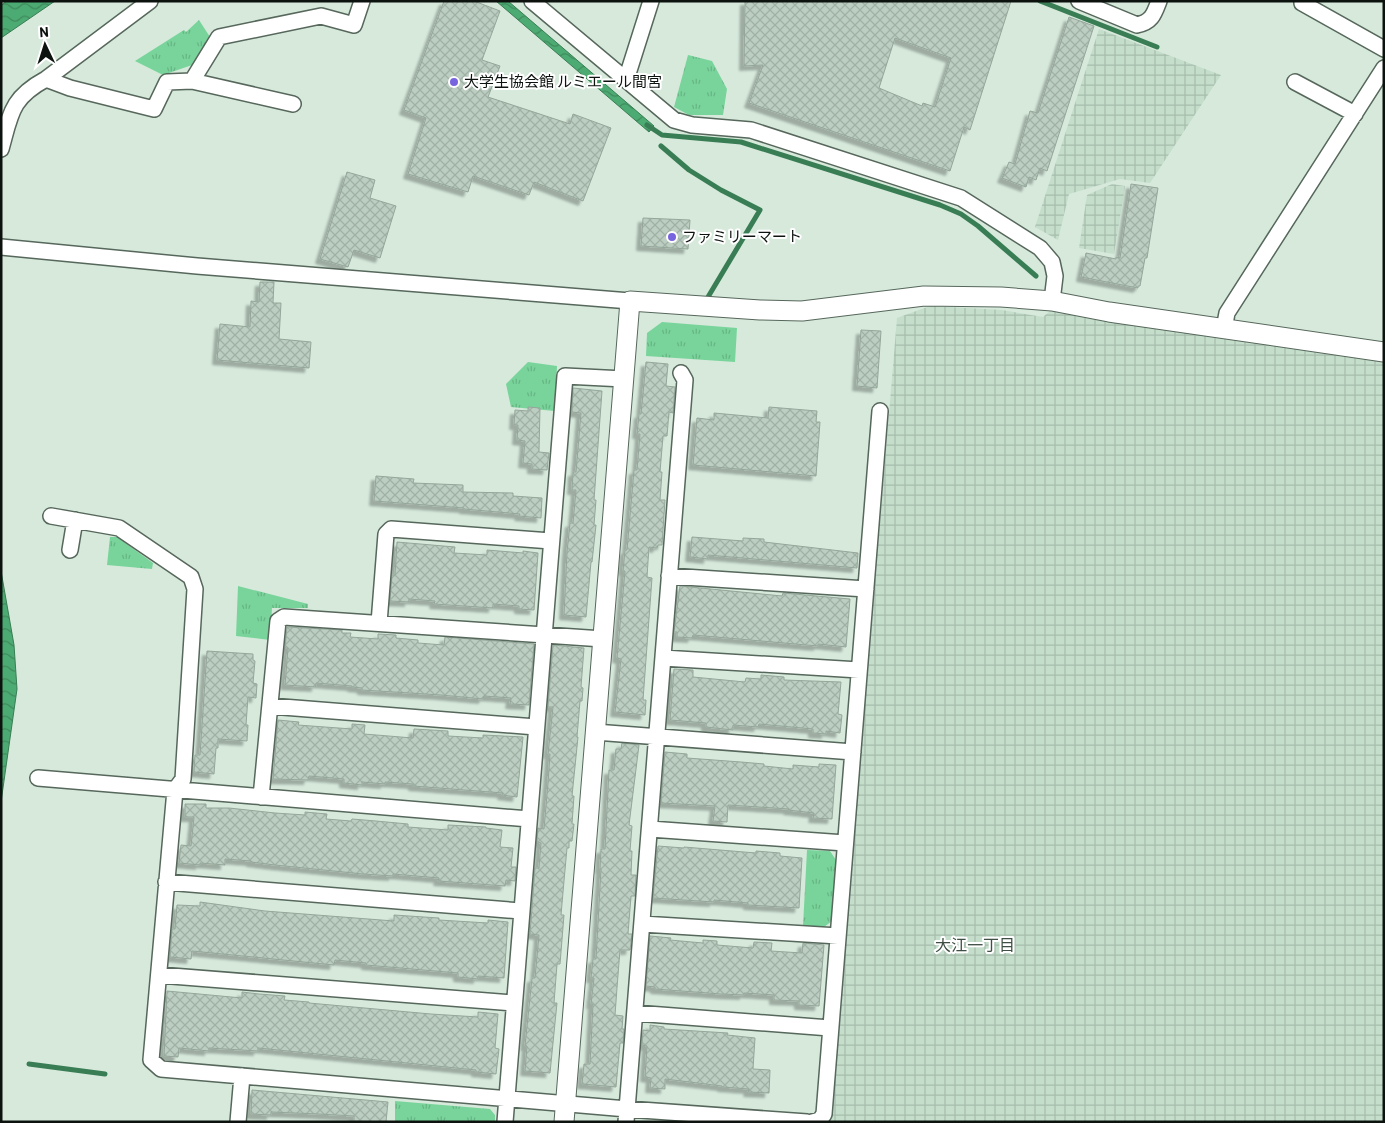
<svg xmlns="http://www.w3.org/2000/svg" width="1385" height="1123" font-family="Barlow,'Noto Sans JP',sans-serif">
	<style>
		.industrial { fill: url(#industrial-grid) }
		.grass { fill: url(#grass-tufts) }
		.water { fill: url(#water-waves); stroke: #397d54 }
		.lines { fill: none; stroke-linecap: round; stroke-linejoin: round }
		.stream { stroke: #397d54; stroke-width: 5 }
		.building { fill: url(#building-cross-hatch); stroke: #94a699; fill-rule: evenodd; filter: url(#shadow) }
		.minor-casing { stroke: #56675b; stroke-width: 18 }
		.tertiary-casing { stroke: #56675b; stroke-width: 21 }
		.minor { stroke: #fff; stroke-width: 15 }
		.tertiary { stroke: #fff; stroke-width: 19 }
		.poi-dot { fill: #7764df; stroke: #fff; stroke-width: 2 }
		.labels { text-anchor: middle; stroke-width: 4; stroke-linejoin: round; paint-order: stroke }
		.poi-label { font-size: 15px; fill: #0c120e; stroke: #fff; text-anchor: start }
		.neighbourhood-label { font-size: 16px; fill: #3f4f44; stroke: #fff }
	</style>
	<defs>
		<pattern id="industrial-grid" width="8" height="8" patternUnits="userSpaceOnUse" patternTransform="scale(1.25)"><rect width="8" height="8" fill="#c4decb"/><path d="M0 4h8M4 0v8" fill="none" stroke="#a7bdad"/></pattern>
		<pattern id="grass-tufts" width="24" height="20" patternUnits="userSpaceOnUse" patternTransform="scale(1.25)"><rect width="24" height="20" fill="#78d49a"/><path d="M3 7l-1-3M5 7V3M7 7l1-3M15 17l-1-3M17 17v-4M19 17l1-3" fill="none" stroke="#67b584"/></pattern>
		<pattern id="water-waves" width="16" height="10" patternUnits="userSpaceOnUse" patternTransform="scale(1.25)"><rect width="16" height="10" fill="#4cab72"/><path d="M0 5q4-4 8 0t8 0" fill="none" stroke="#3e8a5c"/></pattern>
		<pattern id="building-cross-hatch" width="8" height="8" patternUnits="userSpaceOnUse" patternTransform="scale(1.25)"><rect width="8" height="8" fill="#bccec1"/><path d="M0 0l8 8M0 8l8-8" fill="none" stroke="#a0b0a5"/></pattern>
		<filter id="shadow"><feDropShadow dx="-4.5" dy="4.5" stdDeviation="1" flood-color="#0004"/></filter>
	</defs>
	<rect width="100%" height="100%" fill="#d6e9db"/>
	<path class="industrial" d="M1099,29L1221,75L1150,183L1120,179L1069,194L1058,240L1035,227Z
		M1112,184L1125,186L1114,254L1079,248L1087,195Z
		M930,306L1002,310L1043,317L1051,310L1384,361V1122H830L897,318Z"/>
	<path class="grass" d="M199,20L210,37L195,64L163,75L135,61L184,30L186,32Z
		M688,55L712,61L727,89L723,115H689L674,107Z
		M662,322L737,328L735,362L646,356L647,333Z
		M528,362L557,366L555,411L511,407L506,384Z
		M110,537H117L153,563L152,569L107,565Z
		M238,586L308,604V608H272L270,640L236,636Z
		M807,850L830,851L836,860L832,921L824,927L803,926Z
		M395,1101L490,1109L495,1115V1122H395Z"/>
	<path class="water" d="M7,1H55L1,38V5Z
		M496,1H508L654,126L649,132Z
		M1,571L14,645L17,689L1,802Z"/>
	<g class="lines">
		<path class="stream" d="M1040,1L1157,47
			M647,125L662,135L741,142L940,205L961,214L978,226L1036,276
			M661,146L689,170L721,190L760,210L708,297
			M29,1064L105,1074"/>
	</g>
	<path class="building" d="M444,1H474L500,11L482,60L500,66L488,97L570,124L573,114L611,128L583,201L534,182L529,195L473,176L468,192L408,174L426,118L404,110Z
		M745,1H1011L970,130L964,127L950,171L749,103L763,65L744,66ZM895,38L951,58L935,107L923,103L922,106L879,88Z
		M1069,17L1094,26L1047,171L1040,168L1036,180L1029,177L1026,187L1002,178L1009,162L1015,164L1030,111L1038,113Z
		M347,172L375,180L370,198L396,206L380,258L354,250L348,267L320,259Z
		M1131,184L1158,188L1147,258H1145L1140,286H1138V288L1081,277L1086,253L1116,259V257L1120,258Z
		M643,218L690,220L688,249L641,246Z
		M260,282H274L273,303H281L279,339L311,342L309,368L217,360L220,324L250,327L251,301L259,302Z
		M861,330L881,331L877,388L857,386Z
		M646,362L668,364L666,386L675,387L673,413L669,412L667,436H663L660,472H662L660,500H665L662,545H658L657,548L649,547L647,577L652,578L643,700H646L645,715L615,712L621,659L617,658L625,571H623L625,550H627L634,470H637L640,434H637L639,414H641Z
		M573,388L602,391L594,500H596L594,525H596L592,562H591L586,617L564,615L567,552L570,523H573L576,490H572L573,472H576L581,413L572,412Z
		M528,407L540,408L539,452L549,453L547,470L532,469V464L523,463L525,441L517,440L518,425H514L515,410L528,411Z
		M769,407L817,411L816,422H820L816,476L693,465L697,418L714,420V413L768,418Z
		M376,476L414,479L413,483L463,485V492L513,493V496L542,498L541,518L519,516L520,514L464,509V508L374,501Z
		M692,537L743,541V538L764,539V542L858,553L857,568L708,555V559L690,557Z
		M397,542L455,547L454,553L487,555V550L523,553V551L538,553L534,610L519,609V606L493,604V608L434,604L435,601L409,599V602L390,601L392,575H395Z
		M680,586L782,596L783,593L850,599L846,647L818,644V646L693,635L692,638L677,637V632H674Z
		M287,627L342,630V633H351L350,637L378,639V634L396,635V638L418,640V643L444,645L445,637L534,644L529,705L510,704L511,698L484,696L483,699L441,695L362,690V688L352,687V686L316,683V687L285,685L288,648H285Z
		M553,645L584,648L581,687L583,688L582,701H580L577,737H578L572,796H574L572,824H574L572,841H569V848H567L564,881L561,915H564L560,964H557L554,1003H557L550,1073L525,1071L527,1046H525L532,978H535L539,935L530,934L535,868H539L541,843L537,842L538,828L544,829L548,783L550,754H548L553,707H548Z
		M207,651L253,654V660L255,661L253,683L257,684L256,698L248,697L246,725H248L247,741L218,739V748H216L214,774L194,772L195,755H200Z
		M674,669L693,670V677L745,682L746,678L761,679V675L784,677V680L841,682L838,714L842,715L840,733L826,731V734L813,733V729L759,724L758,727L733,725V730L706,727V723L670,720Z
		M278,720L299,722L298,725L352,729V724L365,725L364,734L413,738L414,729L448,731V736L483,738V735L523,737L517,797L502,795L503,793L413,786V784L385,782V784L362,782V785L344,783V779L309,776L308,780L273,779Z
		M622,743L639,745L629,825L632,826L630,851H632L631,875H636L635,896H631L628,934H632L630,950H620L617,988L615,1015L623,1016L622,1029H624L623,1043H620L616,1087L582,1084L584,1064H590L593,1004H591L594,978H591L593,959H596L601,869H600L601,849H605L609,770H614L616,749H621Z
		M665,752L687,754V758L741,762L764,764V766L793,769V765L819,767V764L836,765L832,819L813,818L814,813L788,810L789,809L728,805L727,822L713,821L715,806L661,803Z
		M185,804H206V808H229L275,813L305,815V812L327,814L326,819L351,821L352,819L376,821L408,824V827L448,830V825L486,827V828L502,830L500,847L513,848L511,867H516L515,881L506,880L505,886L452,882L438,881L439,878L393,874V876L363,874L275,865L251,862V861L225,859V865L200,863V865L179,863L181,845L191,846L194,817H185Z
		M658,846L684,848V847L756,853V851L780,853V856L802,858L799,908L748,905V903L714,900V902L653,898Z
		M200,902L265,911L394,921V915L439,918V920L488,923V920L508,922L504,978L478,976V979L458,977V973L366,965V963L335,960L334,965L192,951L191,959L170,957L172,929H175L177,905L200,906Z
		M650,936L671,938L670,940L703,943V940L717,941V945L753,948L754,942L772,943L771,951L802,953L803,943L824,945L819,1006L799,1005V1001L774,1000V995L744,993V995L721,994L655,989V987L646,986Z
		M167,991L242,998V992L259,994L285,996L284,1000L309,1002V1003L431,1014L478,1017V1012L498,1014L495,1048L499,1049L496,1074L476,1072V1070L258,1048V1051L209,1048V1051L179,1048L178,1057L164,1056Z
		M650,1025L664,1027V1029L728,1033L727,1035L755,1038L753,1069L770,1070L769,1093L748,1092L749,1089L722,1087V1086L665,1079V1089L650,1088L651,1078L645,1077L647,1046L642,1045L643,1030L650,1031Z
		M252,1090L388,1102L386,1122L354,1121V1116L319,1114L271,1112V1115L251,1114Z"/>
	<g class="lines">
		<defs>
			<path id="minor" d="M532,1L674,120L692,125L751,130L961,198L1040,248L1052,262L1055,276L1052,301
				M1079,1L1137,25C1152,22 1154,14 1159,1
				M1302,1V3L1384,49
				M46,79L70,88L154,109L167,82L192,81L293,104
				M626,80L651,1
				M192,81L219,37L321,16L354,25L362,1
				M1295,82L1355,114
				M1,149C11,113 11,98 46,79L150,1
				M1,247L197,266L630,301
				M1224,329L1227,313L1384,68
				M51,516L119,528L191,577L195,589L183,779L175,790L151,1060L161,1069L627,1109L807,1122
				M70,550L75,520
				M669,576L866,589
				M379,623L386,534L391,529L551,541
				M663,658L859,670
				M270,706L536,727
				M595,732L853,752
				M38,778L529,819
				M261,797L278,621L284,617L603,639
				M650,829L845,843
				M166,882L521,911
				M642,924L838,936
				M159,975L514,1003
				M635,1013L830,1028
				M238,1122L242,1076
				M505,1122L565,376L624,379
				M626,1122L685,380L681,373
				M812,1122L820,1120L824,1114L880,411"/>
			<path id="tertiary" d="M564,1122L630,301L760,310L802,311L924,296L1001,297L1052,301L1109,312L1384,352"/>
		</defs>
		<use href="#minor" class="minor-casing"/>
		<use href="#tertiary" class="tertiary-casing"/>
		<use href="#minor" class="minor"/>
		<use href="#tertiary" class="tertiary"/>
	</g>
	<g class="poi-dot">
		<circle cx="454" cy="82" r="5"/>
		<circle cx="672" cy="237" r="5"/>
	</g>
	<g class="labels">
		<g class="poi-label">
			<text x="464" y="87">大学生協会館 ルミエール間宮</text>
			<text x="682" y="242">ファミリーマート</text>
		</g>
		<g class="neighbourhood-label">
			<text x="975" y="951">大江一丁目</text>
		</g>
	</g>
	<rect width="1385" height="1123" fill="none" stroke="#0c120e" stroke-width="5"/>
	<g transform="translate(45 45) rotate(356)" stroke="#ffffff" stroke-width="4" paint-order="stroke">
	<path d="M0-4L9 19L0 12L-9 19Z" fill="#0c120e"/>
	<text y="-8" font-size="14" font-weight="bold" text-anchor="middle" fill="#0c120e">N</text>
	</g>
</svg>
